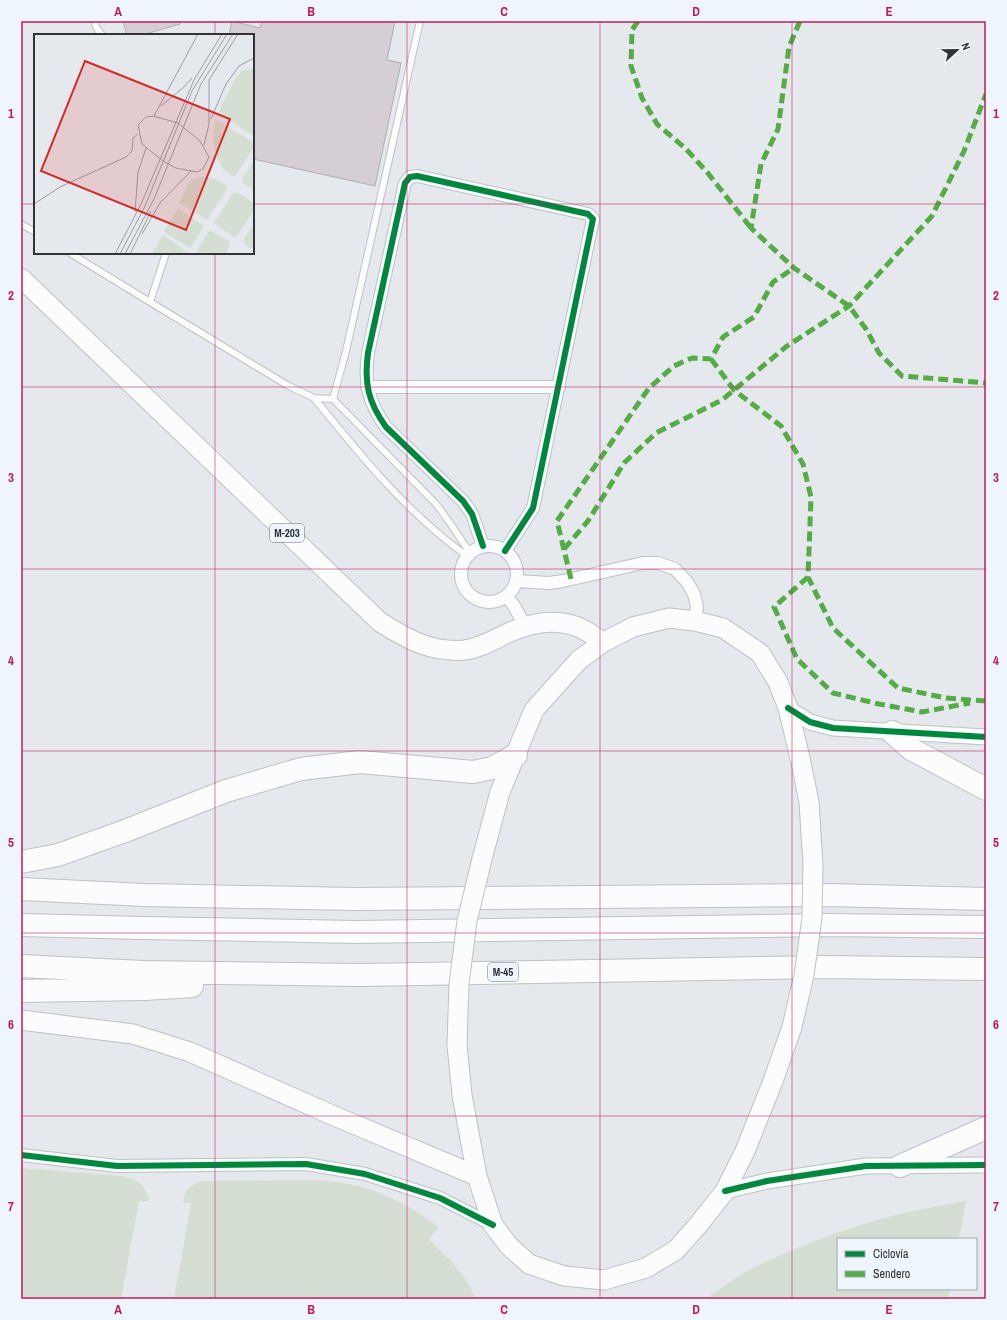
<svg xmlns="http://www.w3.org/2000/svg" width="1007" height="1320" font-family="'Archivo Narrow',sans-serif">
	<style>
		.green { fill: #d5ded3 }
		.building { fill: #d5cfd5; stroke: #afaeb1 }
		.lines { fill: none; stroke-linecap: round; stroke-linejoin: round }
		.service-casing { stroke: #bfc1c4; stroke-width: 8 }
		.minor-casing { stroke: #bfc1c4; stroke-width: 14 }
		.tertiary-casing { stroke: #bfc1c4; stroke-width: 17 }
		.primary-casing { stroke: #bfc1c4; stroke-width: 21 }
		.motorway-casing { stroke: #bfc1c4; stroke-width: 24 }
		.service { stroke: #fbfcfc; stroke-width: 6 }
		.minor { stroke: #fbfcfc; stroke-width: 12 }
		.tertiary { stroke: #fbfcfc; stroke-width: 15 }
		.primary { stroke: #fbfcfc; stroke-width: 19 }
		.motorway { stroke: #fbfcfc; stroke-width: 22 }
		.primary-bridge-casing { stroke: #bfc1c4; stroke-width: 21; stroke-linecap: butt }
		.primary-bridge { stroke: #fbfcfc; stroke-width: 19 }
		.quiet { stroke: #54ac45; stroke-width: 5; stroke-dasharray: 10 5; stroke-linecap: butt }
		.cycleway-casing { stroke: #eff5fd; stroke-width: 8 }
		.cycleway { stroke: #00873e; stroke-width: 6 }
		.grid { fill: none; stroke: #c2185b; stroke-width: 1; stroke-opacity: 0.55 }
		.labels { text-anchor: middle; stroke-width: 3; stroke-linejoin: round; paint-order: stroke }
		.shield { fill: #eff5fd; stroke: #696c71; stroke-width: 1 }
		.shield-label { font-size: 11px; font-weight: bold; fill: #303235 }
		.inset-road { fill: none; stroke: #9d9fa3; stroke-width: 1 }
		.view { fill: #d62828; fill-opacity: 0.15; stroke: #d62828; stroke-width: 2 }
		.inset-edge { fill: none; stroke: #303235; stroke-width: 2 }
		.neatline { fill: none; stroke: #c2185b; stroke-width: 1.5 }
		.grid-label { font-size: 13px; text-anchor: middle; font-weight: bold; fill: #c2185b }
	</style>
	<rect width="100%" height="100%" fill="#e5e8ec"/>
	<path class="green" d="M21,1168L122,1176C139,1180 145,1184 149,1201H139L121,1299H21Z
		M318,1180C366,1183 400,1199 439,1227L429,1239L451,1261L465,1278L476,1299H174L191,1203H183C186,1189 188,1186 202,1181Z
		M966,1201L959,1239H838V1289H950L948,1299H706C720,1289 734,1278 749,1270C791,1249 841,1230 885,1218C912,1210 939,1206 966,1201Z"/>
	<path class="building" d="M123,21H180V24L142,35H127Z
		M232,21L260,28L262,21H395L387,60L401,63L375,186L253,159V35H229Z"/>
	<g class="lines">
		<defs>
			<path id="service" d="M95,21L96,27L102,35
				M21,224L35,232
				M70,253L150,302
				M166,253L150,302L287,385L314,398L333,399L437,505L452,526L470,553
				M314,398C360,455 407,513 467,556
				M333,399L346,351L420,21"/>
			<path id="minor" d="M367,387H559
				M461 574a28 28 0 1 1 56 0a28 28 0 1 1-56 0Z
				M483,546L472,514L463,501L386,427C368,402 364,383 368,353L405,183L410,177L417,176L588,214L593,219L533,508L505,551
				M517,581L549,583L563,581L643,563H658L675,569L687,582L694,594L697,607L695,621
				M507,597C515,606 520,615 524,626
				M21,1155L117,1166L306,1164L365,1174L440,1198L493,1225"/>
			<path id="tertiary" d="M788,708L810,722L833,728L986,737
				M725,1191L767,1181L866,1166L986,1165"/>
			<path id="primary" d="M21,278L380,622C407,639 431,653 465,650C481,648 495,639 510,632C543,618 575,617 602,643
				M482,859L500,792L534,710L579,660L602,643L633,627L669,618L695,621L723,628L760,653L778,682L788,708L800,758L809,802L813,865
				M21,1020L133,1034L190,1052L332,1115L477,1176
				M457,1045L462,1095L477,1176L493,1225L509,1246L529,1264L564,1276L604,1280L646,1268L676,1250L699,1224L725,1191L745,1151L773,1081L792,1027"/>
			<path id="motorway" d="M892,732L911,749L986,789
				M21,862L58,855L125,831L226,791L301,769L360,762L473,772L492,768L516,755
				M21,889L144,895L354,899L828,895L986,899
				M21,925L143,928L356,932L828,925L986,927
				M21,966L143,972L360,975L826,967L986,969
				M21,991L145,989L192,986
				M900,1166L986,1128"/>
		</defs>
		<use href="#service" class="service-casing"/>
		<use href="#minor" class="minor-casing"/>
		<use href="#tertiary" class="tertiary-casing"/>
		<use href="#primary" class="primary-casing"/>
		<use href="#motorway" class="motorway-casing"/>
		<use href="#service" class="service"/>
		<use href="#minor" class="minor"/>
		<use href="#tertiary" class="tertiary"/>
		<use href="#primary" class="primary"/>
		<use href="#motorway" class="motorway"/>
		<defs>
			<path id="primary-bridge" d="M792,1027L804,975L812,918L813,865
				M457,1045L459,984L467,921L482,859"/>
		</defs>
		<use href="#primary-bridge" class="primary-bridge-casing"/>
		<use href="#primary-bridge" class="primary-bridge"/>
		<path class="quiet" d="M638,21L632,30L631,66L642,98L657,124L685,148L707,172L751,228
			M800,21L789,47L778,129L761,164L751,228L794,268L849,306L866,329L879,353L902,376L986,383
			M711,359L734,390L781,426L803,464L811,497L808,577L833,628L898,688L946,698L986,701
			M564,549L588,521L624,463L656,433L722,400L787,346L849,306L932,216L964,151L986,94
			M808,577L774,607L797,659L833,693L879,704L922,712L970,703
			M571,579L557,521L649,388L674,366L692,358L711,359L723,337L754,317L773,282L794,268"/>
		<defs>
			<path id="cycleway" d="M483,546L472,514L463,501L386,427C368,402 364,383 368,353L405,183L410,177L417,176L588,214L593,219L533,508L505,551
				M788,708L810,722L833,728L986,737
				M21,1155L117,1166L306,1164L365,1174L440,1198L493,1225
				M725,1191L767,1181L866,1166L986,1165"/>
		</defs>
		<use href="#cycleway" class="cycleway-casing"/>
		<use href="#cycleway" class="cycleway"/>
	</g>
	<path class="grid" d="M215,21V35M407,21V1299M600,21V1299M792,21V1299M21,204H35M253,204H986M215,253V1299M21,387H986M21,569H986M21,751H986M21,933H986M21,1116H986"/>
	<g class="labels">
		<g class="shield">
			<rect x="270" y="524" width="34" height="18" rx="3"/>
			<rect x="488" y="963" width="30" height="18" rx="3"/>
		</g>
		<g class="shield-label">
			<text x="287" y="537">M-203</text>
			<text x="503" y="976">M-45</text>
		</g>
	</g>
	<g transform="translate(34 34)">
		<rect width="220" height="220" fill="#e5e8ec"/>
		<path d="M220,34V102L184,79L202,43L208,37ZM181,85L220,109V113L202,141L198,142L189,135L182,122L179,106ZM220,127V156L210,150L208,145ZM171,143L182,145L192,151L193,155L173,186L145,169L155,148L161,144ZM199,159H204L220,169V176L203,202L200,203L180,189ZM144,174L170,192L156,214L130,198ZM217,194L220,195V216L210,210V206ZM176,196L196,208L192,220L162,218ZM129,201L153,218L152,220H118Z" fill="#d5ded3"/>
		<path class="inset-road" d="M127,72L150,53L158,44M119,82L144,89L166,107L175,123L169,135L163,138L142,134L129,127L108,110L104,91L112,83ZM120,82L164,0M177,85L192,50L205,32L220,24M175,90V46L204,0M170,111L175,90M0,170L26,153L92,123L98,117L99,104L104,100M101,178L104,138L112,114M108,200L126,169L157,137M81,220L107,170L160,46L188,0M86,220L111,172L158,57L193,0M91,220L120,165L167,50L199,0M96,220L117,177"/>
		<path class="view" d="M51,27L196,85L152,196L7,137Z"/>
		<rect width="220" height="220" class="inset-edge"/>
	</g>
	<rect width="1007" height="1320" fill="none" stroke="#eff5fd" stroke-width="44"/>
	<rect x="837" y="1238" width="140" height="52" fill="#eff5fd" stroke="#a3a7ad"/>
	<rect x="845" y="1251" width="20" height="6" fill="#00873e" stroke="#a3a7ad"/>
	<text x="873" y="1258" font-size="12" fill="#303235">Ciclovía</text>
	<rect x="845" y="1271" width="20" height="6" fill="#54ac45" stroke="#a3a7ad"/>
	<text x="873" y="1278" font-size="12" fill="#303235">Sendero</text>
	<g transform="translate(957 50) rotate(68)" stroke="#eff5fd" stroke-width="3" paint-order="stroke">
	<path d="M0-3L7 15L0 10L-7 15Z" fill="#303235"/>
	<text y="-6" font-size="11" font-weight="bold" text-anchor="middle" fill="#303235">N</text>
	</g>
	<rect x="22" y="22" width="963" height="1276" class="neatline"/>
	<g class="grid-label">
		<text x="118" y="16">A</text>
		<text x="311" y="16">B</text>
		<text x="504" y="16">C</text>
		<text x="696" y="16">D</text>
		<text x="889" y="16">E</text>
		<text x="11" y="118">1</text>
		<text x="996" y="118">1</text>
		<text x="11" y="300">2</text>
		<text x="996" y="300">2</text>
		<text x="11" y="482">3</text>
		<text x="996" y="482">3</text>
		<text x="11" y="665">4</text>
		<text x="996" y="665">4</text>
		<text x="11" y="847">5</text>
		<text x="996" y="847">5</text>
		<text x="11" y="1029">6</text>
		<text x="996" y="1029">6</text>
		<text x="11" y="1211">7</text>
		<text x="996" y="1211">7</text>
		<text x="118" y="1314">A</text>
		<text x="311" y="1314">B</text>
		<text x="504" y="1314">C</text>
		<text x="696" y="1314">D</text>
		<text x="889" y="1314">E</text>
	</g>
</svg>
